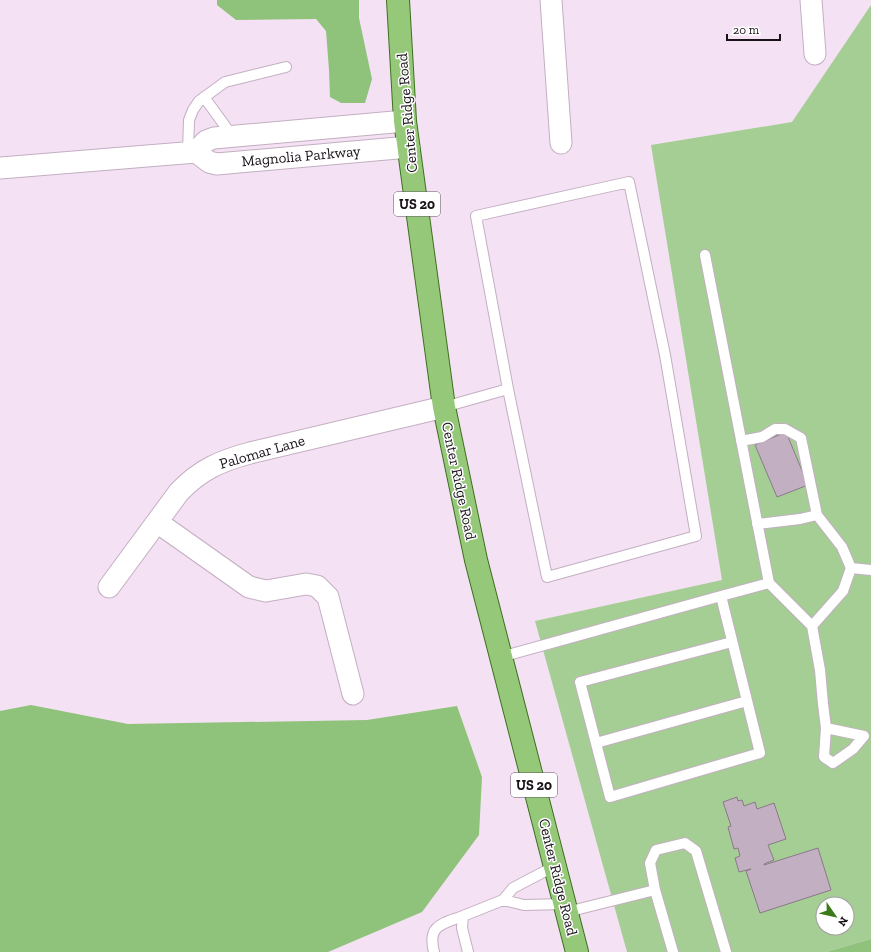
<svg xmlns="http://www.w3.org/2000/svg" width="871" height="952" font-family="'Zilla Slab',serif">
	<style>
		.green { fill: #a5ce94; fill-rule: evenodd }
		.forest { fill: #8fc27a }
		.building { fill: #c2afc1; stroke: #8b798a }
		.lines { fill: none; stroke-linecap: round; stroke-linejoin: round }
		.service-casing { stroke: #c3afc1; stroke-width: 12 }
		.minor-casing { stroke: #c3afc1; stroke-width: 23 }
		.primary-casing { stroke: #3d701e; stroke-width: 24 }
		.service { stroke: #fff; stroke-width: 10 }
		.minor { stroke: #fff; stroke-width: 21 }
		.primary { stroke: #96c879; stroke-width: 22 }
		.labels { text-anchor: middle; stroke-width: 3; stroke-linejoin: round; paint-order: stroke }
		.shield { fill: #fff; stroke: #5e595e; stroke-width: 1 }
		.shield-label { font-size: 14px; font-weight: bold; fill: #191219 }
		.street-label { font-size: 15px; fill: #191219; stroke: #fff }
	</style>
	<rect width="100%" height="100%" fill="#f5e1f4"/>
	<path class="green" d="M871,5V939L826,952H627L535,621L722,580L651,145L792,122ZM823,904H847V928H823Z"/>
	<path class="forest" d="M217,0H359V18L372,79L365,103H341L330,97L329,70L326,31L316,19L236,20L217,5Z
		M31,705L128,724L367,720L457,706L482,777L479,835L422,912L328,952H0V711Z
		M871,939V952H826Z"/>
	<path class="building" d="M786,432L808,485L777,497L755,445Z
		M737,797L738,801L742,800L744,806L755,802L757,809L774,803L786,839L768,845L774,860L764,864V865L818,848L831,890L760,913L746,871L751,869L739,872L735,858L740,856L738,848L734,849L728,827L731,826L723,802Z"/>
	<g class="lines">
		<defs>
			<path id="service" d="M204,97L233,137
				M188,153L189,120L193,110L199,101L225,82L286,67
				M705,255L769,583L721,596
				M444,407L508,389L476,216L629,182L665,355L696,536L547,577L508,389
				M741,441L762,437L775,429H785L801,438L817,515L800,519L757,524
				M851,568L871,570
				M769,583L812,626L820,670L823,704L826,728L824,757L833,763L853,749L864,736L826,728
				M812,626L843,591L851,568L842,547L817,515
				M501,657L721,596L760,753L610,797L580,682L732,642
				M596,743L747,701
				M555,866L513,888L503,900L524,905L565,904
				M567,912L655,890
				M434,952C427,925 442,924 463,916
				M468,952L462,928L463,916L503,900
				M673,952L655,890L650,863L656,850L685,843L696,851L726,952"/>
			<path id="minor" d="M551,0L561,143
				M811,0L815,54
				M196,152L206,141L214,138L405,121
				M0,168L196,152L209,162L217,164L409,147
				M157,522L249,587L266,591L306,584L317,586L328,597L353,694
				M109,587L179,492C200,470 220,461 250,453L444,407"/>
			<path id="primary" d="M398,0L405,121L444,407L476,560L577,952"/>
		</defs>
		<use href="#service" class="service-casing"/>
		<use href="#minor" class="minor-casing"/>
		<use href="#primary" class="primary-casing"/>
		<use href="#service" class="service"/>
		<use href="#minor" class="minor"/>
		<use href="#primary" class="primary"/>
	</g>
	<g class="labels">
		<g class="shield">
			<rect x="394" y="192" width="46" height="24" rx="3"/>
			<rect x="511" y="773" width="46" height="24" rx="3"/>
		</g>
		<g class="shield-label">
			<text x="417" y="209">US 20</text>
			<text x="534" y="790">US 20</text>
		</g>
		<g class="street-label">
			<text transform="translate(407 113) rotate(-95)" y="5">Center Ridge Road</text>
			<text transform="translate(301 156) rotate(-5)" y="5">Magnolia Parkway</text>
			<text transform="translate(262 452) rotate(-16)" y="5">Palomar Lane</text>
			<text transform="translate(459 481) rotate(78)" y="5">Center Ridge Road</text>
			<text transform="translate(558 877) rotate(76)" y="5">Center Ridge Road</text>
		</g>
	</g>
	<g transform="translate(835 916) rotate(124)"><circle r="19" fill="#ffffff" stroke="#a3a0a3"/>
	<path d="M0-3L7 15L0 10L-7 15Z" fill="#3b7a18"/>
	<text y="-6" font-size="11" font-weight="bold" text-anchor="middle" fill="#191219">N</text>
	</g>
	<path d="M727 34v6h53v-6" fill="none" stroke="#191219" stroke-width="2"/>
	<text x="733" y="34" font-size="12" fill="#191219" stroke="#ffffff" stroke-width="3" paint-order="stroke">20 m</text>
</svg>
